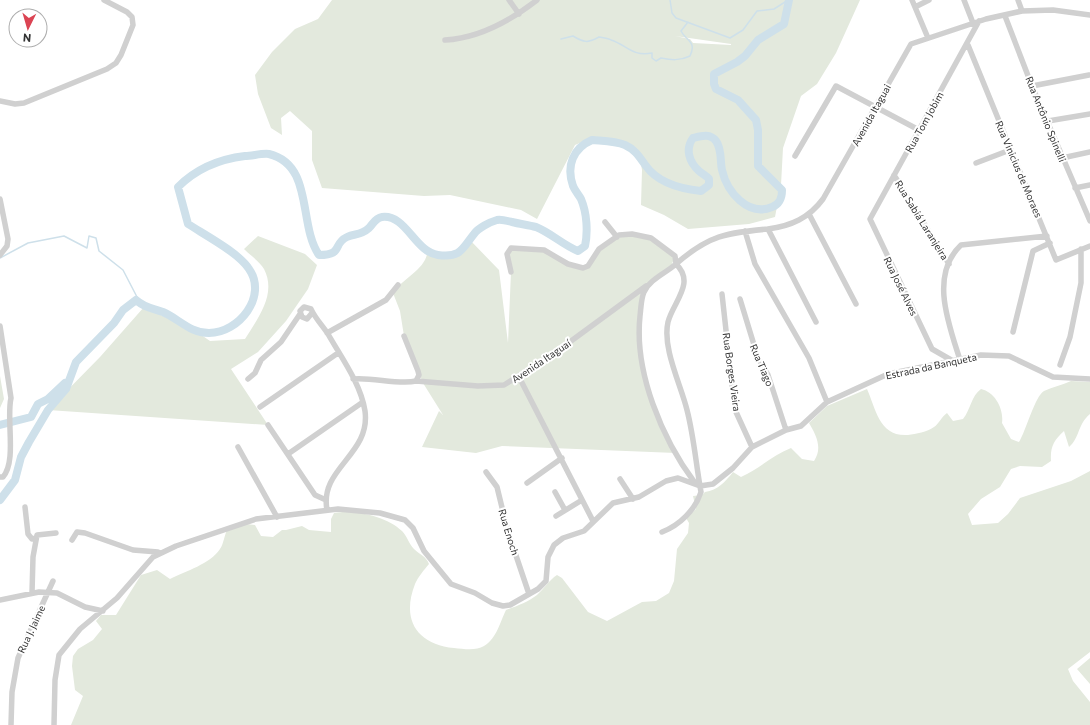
<svg xmlns="http://www.w3.org/2000/svg" width="1090" height="725" font-family="Commissioner,sans-serif">
	<style>
		.green { fill: #e3e9dd; fill-rule: evenodd }
		.lines { fill: none; stroke-linecap: round; stroke-linejoin: round }
		.stream { stroke: #cee0ea; stroke-width: 1.5 }
		.river { stroke: #cee0ea; stroke-width: 8 }
		.minor { stroke: #d0d0d0; stroke-width: 5.5 }
		.labels { text-anchor: middle; stroke-width: 4; stroke-linejoin: round; paint-order: stroke }
		.street-label { font-size: 10px; fill: #333; stroke: #fff }
	</style>
	<rect width="100%" height="100%" fill="#fff"/>
	<path class="green" d="M332,0H860L836,53L817,84L801,96L783,148L781,185L775,217L749,224L688,229L664,215L641,205L642,170L640,159L624,145L587,140L575,145L537,219L521,210L450,195L424,196L322,188L312,160V131L290,111L281,118L282,135L271,128L258,94L255,75L272,52L295,29L318,19ZM675,36L731,44V45L693,43L690,39Z
		M626,234L651,238L675,256L670,269L650,284L642,298V363L656,412L676,453L502,446L476,453L422,447L439,411L443,415L423,383L404,336L400,311L393,293C402,279 424,270 427,254C453,258 454,261 468,238L499,270L508,343L511,272L507,258L511,248L544,250L583,268L599,249Z
		M258,236L305,254L317,265L308,289L286,321L258,352L231,369L268,425L48,410L100,357L144,307L197,332L210,341L245,339C258,318 277,294 264,269C260,262 250,255 244,249Z
		M0,376L4,399L0,408Z
		M1071,381L1090,382V414C1077,425 1080,438 1069,447L1064,431C1054,440 1050,447 1051,461L1042,467L1020,466L1011,469L1000,487L981,499L968,514L972,525L998,523L1008,514L1020,498L1071,481L1090,471V652L1068,669L1073,681L1090,702V725H71L83,696L75,690L72,666L73,656L78,649L93,640L102,629L96,621L101,615H116L141,575L157,570L170,579C186,571 210,564 220,549C224,543 224,535 228,528L246,524L255,525L261,536L273,537L282,530H286L302,526L309,530L331,532V519L334,513C353,509 387,516 402,531C407,536 409,544 414,549C420,555 426,556 429,564C424,570 418,577 415,584C401,620 417,644 454,648C464,649 476,651 484,646C497,638 500,622 506,610C517,606 528,602 537,595C544,589 549,580 557,575L562,578L588,612L607,621L642,602L656,601L669,593L674,581L677,549L688,533L689,523L686,518L696,509L693,496L702,495L705,492C718,490 725,482 733,472L741,477C759,469 773,455 791,448L802,459L814,461C823,448 816,435 809,423L827,406L867,389C876,409 879,437 908,435C916,434 927,432 934,427C939,424 941,417 947,413L953,421L963,419C971,409 971,396 981,389C995,392 1004,409 1002,423L1011,439L1019,442C1026,431 1035,396 1044,391C1053,387 1062,385 1071,381Z
		M1090,658V684L1077,669Z"/>
	<g class="lines">
		<path class="stream" d="M670,0L672,13L676,18L730,38L743,30L757,11L774,9L788,0
			M561,39L573,36C584,43 588,43 599,37C603,38 608,38 611,40C627,45 632,57 652,53V58L656,61L661,58C671,60 680,61 690,56C697,41 686,41 681,31L688,22
			M0,258L28,243L64,236L87,248L89,236L96,238L99,251L123,270L137,297L136,300"/>
		<path class="river" d="M0,425L31,417L38,404L48,399L65,383
			M0,500L15,480L21,457L29,442L48,410L66,389L76,362L114,323L123,310L136,300C145,308 152,308 163,312C179,319 190,333 209,333C239,333 268,296 249,269C239,253 205,235 188,224L178,187C196,169 220,159 245,156C252,156 262,153 269,154C314,165 298,225 319,255C344,255 332,244 347,237C355,233 360,236 369,228C373,224 375,218 382,217C406,214 415,252 438,255C461,258 462,249 474,234C478,228 490,222 497,220C501,219 508,221 512,222C520,224 528,225 536,227C551,233 563,245 578,251L585,246C588,232 587,213 581,199C579,195 575,191 573,186C566,166 573,148 592,140C602,141 615,141 625,145C636,150 640,158 646,166C658,183 682,189 701,191L709,185V179C706,175 702,174 699,171C689,162 685,149 693,138C701,136 710,133 716,141C722,149 720,161 722,170C727,192 748,217 772,207C780,204 782,198 782,190L758,166V130L756,120L738,100L716,89L714,84V74L737,62L745,56L758,40L784,24L789,0"/>
		<path class="minor" d="M509,0L519,14
			M912,0L928,38
			M964,0L973,23
			M1018,0L1022,11
			M915,7L929,0
			M1005,16L1032,86L1090,221
			M445,40C480,38 510,21 537,0
			M968,45L1056,260L1090,246
			M1032,86L1089,75
			M0,101L15,104L24,103L107,69L116,63L121,55L133,25L132,17L127,12L104,0
			M1048,121L1090,114
			M795,156L836,86L919,130
			M1062,158L1090,152
			M976,163L1010,150
			M894,175L949,264
			M1075,188L1090,185
			M0,199L8,239L7,246L0,255
			M809,214L856,304
			M605,222L617,237
			M745,231L755,264L809,358L827,402
			M511,272L507,254L511,248L544,250L568,264L583,268L588,266L599,249L619,235L632,234L651,238L675,256L676,264C666,273 650,279 644,292C641,299 641,308 640,316C634,372 662,439 695,483
			M722,294L734,403L736,412L752,447
			M740,299L758,358L768,375L786,430
			M312,313L307,319L302,317L300,311L304,307L311,309C315,318 322,325 328,334C341,357 361,384 365,411C371,455 319,468 327,510
			M816,322L768,229C791,226 809,218 823,199L911,44L986,19L1022,11L1053,10L1090,15
			M0,326L11,398C6,419 17,461 3,477H0
			M1013,332L1033,251L1050,243
			M327,333L386,300L398,285
			M960,360C949,325 929,275 961,245L1047,236
			M953,361L932,349L870,219L979,21
			M1060,365L1070,337L1081,283V249
			M519,377L593,521
			M248,379L255,373L261,360L281,342L300,314
			M353,379C372,377 399,385 416,381L419,375L418,371L404,336
			M416,381L478,386L504,385L552,355L646,286
			M260,407L338,353
			M268,425L315,495L326,500
			M238,447L277,517
			M288,454L363,402
			M486,472L497,487L508,532L529,594
			M620,479L633,499
			M527,483L562,458
			M555,492L565,510
			M25,507L28,534L32,539L36,538
			M556,516L582,500
			M662,532C680,525 695,510 701,492C696,465 694,437 687,410C681,385 662,348 668,322C673,302 696,283 676,264C709,235 726,233 768,229
			M72,540L77,532L85,533L133,550L158,552
			M32,593L33,557L37,535L56,533
			M0,600L39,592L57,593L85,607L103,611
			M11,725L12,692L18,658L53,581
			M54,725L55,680L59,655L80,629L117,598L153,557L176,546L256,519L338,509L380,513L405,520L413,528L424,551L451,584L475,593L492,603L503,606L510,605L538,589L546,581L548,557L554,545L563,538L584,531L613,503L639,497L666,481L678,478L700,486L713,484L733,468L752,447L786,430L801,426L827,402L888,374L981,355L1009,356L1053,377L1090,379"/>
	</g>
	<g class="labels">
		<g class="street-label">
			<text transform="translate(871 115) rotate(-61)" y="4">Avenida Itaguai</text>
			<text transform="translate(1046 119) rotate(68)" y="4">Rua Antônio Spinelli</text>
			<text transform="translate(924 122) rotate(-61)" y="4">Rua Tom Jobim</text>
			<text transform="translate(1019 169) rotate(67)" y="4">Rua Vinicius de Moraes</text>
			<text transform="translate(922 220) rotate(58)" y="4">Rua Sabiá Laranjeira</text>
			<text transform="translate(901 286) rotate(64)" y="4">Rua José Alves</text>
			<text transform="translate(541 361) rotate(-34)" y="4">Avenida Itaguaí</text>
			<text transform="translate(762 365) rotate(67)" y="4">Rua Tiago</text>
			<text transform="translate(931 366) rotate(-12)" y="4">Estrada da Banqueta</text>
			<text transform="translate(732 372) rotate(82)" y="4">Rua Borges Vieira</text>
			<text transform="translate(509 532) rotate(73)" y="4">Rua Enoch</text>
			<text transform="translate(31 629) rotate(-65)" y="4">Rua J. Jaime</text>
		</g>
	</g>
	<g transform="translate(28 28) rotate(185)"><circle r="19" fill="#ffffff" stroke="#adadad"/>
	<path d="M0-3L7 15L0 10L-7 15Z" fill="#db4453"/>
	<text y="-6" font-size="11" font-weight="bold" text-anchor="middle" fill="#333333">N</text>
	</g>
</svg>
